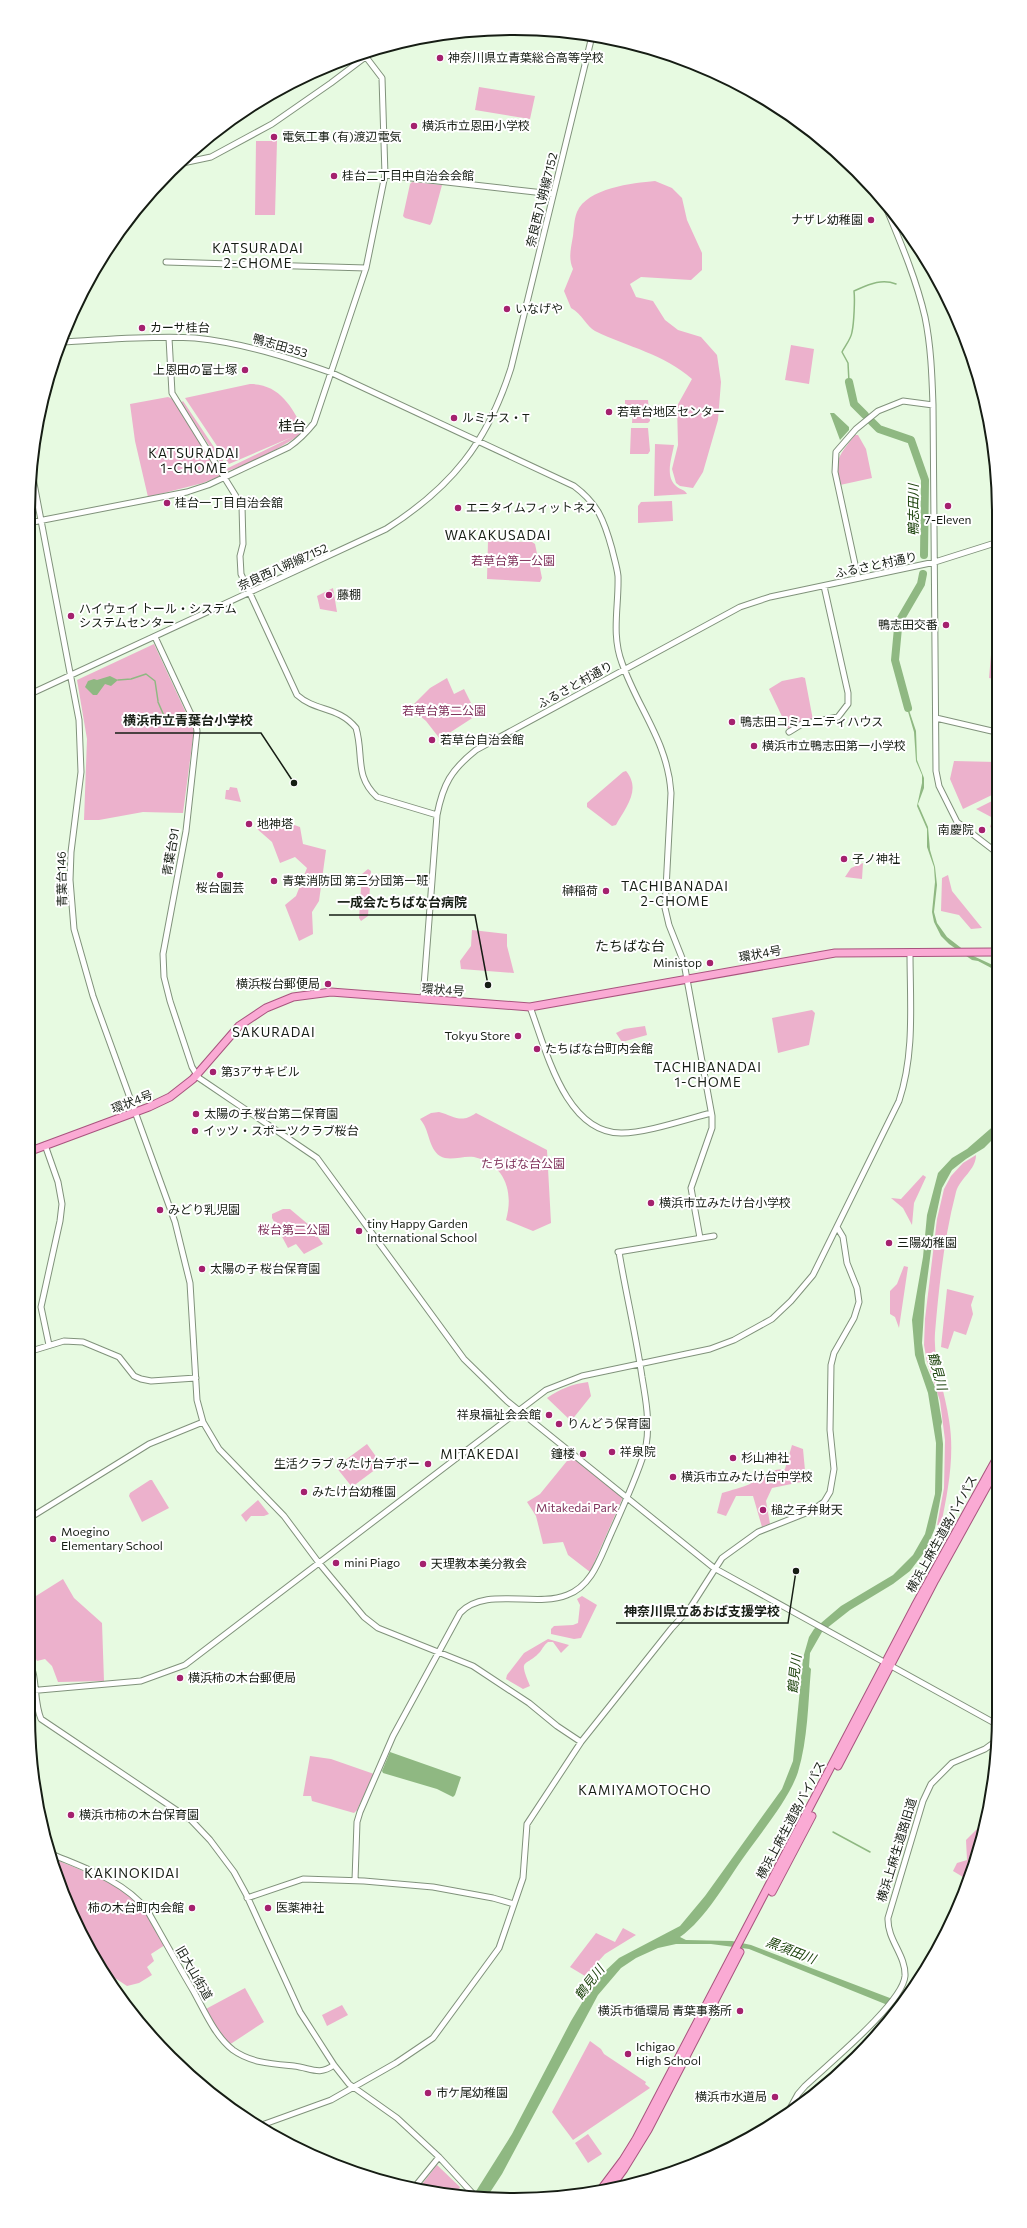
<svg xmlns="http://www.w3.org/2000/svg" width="1027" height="2228" font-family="Commissioner,'Noto Sans JP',sans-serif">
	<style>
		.green { fill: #ecb1cc }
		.water { fill: #8fb882 }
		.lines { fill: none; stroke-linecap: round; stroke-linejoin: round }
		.stream { stroke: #8fb882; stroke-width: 1.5 }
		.river { stroke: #8fb882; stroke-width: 8 }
		.tertiary-casing { stroke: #80927b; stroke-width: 7 }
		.primary-casing { stroke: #a8547e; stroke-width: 9 }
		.tertiary { stroke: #fff; stroke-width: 5 }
		.primary { stroke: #faaad4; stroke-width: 7 }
		.poi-dot { fill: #a4216e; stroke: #fff; stroke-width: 1.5 }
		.labels { text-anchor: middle; stroke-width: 4; stroke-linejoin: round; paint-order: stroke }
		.poi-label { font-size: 12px; fill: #161d14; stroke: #fff; text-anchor: start }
		.street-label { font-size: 12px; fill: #161d14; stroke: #fff }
		.park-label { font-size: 12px; fill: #80335c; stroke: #fff }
		.neighbourhood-label { font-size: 13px; letter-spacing: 1px; fill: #161d14; stroke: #fff }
		.water-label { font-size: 13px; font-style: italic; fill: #1e440e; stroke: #fff }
		.quarter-label { font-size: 14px; fill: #161d14; stroke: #fff }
		.rim { fill: none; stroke: #161d14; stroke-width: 2 }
		.leader { fill: none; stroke: #161d14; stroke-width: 1.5 }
		.callout-dot { fill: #161d14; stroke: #fff; stroke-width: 1.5 }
		.callout-label { font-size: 13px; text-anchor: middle; font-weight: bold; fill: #161d14; stroke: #fff; stroke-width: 4; stroke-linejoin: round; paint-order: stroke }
	</style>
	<rect width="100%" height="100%" fill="#e7fae1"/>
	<path class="green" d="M479,87L535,96L530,119L475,110Z
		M256,141H277L275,215H255Z
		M655,181L672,188L682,198L687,220L702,253V270L691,280L641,277L630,284L636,297L653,301L665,320L678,330L701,337L717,355L721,382L718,420L703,472L693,488L680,486L676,483L672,469L678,445L677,406L692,379C664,354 628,347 595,331C587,327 582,314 571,308L564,291L573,269C568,258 571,248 573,236C574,229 574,219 577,212C587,188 633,183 655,181Z
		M412,182L442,185L432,222L430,225L405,218L403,216L410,184Z
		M791,345L814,349L809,384L785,380Z
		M250,384C279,384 291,405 304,430C295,442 240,469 226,471L181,403L183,401L228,468L292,437L229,464L185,398Z
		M168,397L173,399L220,476L203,483L148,497L135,441L130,404Z
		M625,400H648L650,421L648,423H632L633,411H625Z
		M631,428H648L650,451L648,454H630Z
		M855,435H858L866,449L872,478L840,485C834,458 839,456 855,435Z
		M655,444L674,445C672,457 665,475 675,485C679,490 685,489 687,494L654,496Z
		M672,501L673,521L638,523V506L641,502Z
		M488,541L532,542L535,544L542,578L540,582L487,579Z
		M333,588L337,612L320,609L317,596Z
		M995,642L996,679L989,678L992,643Z
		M154,644L194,730L183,813L143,812L99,820H84L87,739L77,680Z
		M802,677L805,678L813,720L796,724L788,729L769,689L782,681Z
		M447,678L454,694L464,689L477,715L440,739L426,721L413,710V705L430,688Z
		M954,761L996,762V793L963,809L950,779Z
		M626,771C642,790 625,808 616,825L612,826L587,807V803L623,772Z
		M230,787L237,788L241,802L225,799L226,790H229Z
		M996,799V830L990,827L993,818L976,809Z
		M286,822L300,827L303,844L326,850L319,901L312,912L313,934L299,941L285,905L296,896L307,868L295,857L280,863L272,842L256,828Z
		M863,863L862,879L845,877L851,868Z
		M368,869L371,871L368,916L361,921L359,918L362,874Z
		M948,875L952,891L982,928L971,929L959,915L941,911L942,878Z
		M472,930L507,934V946L514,973L461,969L460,961L471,946Z
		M812,1010L815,1013L809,1045L778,1053L772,1018Z
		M645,1026L647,1035L622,1042L616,1033L624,1029Z
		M439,1112C454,1116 461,1124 476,1113L547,1150L551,1223L533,1231L506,1220C514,1192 505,1164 474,1157C463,1155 450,1162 440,1156C428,1148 430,1130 420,1119L431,1113Z
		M976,1155C976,1170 960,1178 956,1192C944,1238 939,1286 935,1333C933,1363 945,1391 949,1420C955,1455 948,1491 941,1525H937L944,1488L945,1440L940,1401L927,1362L924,1345L925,1319L937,1219L944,1189L951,1176L963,1163Z
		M923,1175L926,1177L914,1203L912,1225L903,1208L891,1198L901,1199Z
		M283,1209H290L309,1225L323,1244L304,1254L296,1244L288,1248L272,1218V1214Z
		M904,1266L908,1267L899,1328L895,1317L890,1314V1291L897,1284Z
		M947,1289L974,1296L971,1305L973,1314L966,1335L954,1331L948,1349L941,1347Z
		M588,1382L591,1396L571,1421L547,1398C560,1389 572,1384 588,1382Z
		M367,1444L380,1462V1466L352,1487L336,1467Z
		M792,1445L803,1449L806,1481L772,1488L766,1501L770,1524L762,1527L753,1496H736L726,1516L717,1513L722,1493C731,1490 742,1488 752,1483C766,1477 766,1469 785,1469Z
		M571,1456L623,1497L590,1572L568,1555L563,1542L543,1544L536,1516L527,1502L540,1494Z
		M150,1480H152L169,1508L142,1522L129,1496L130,1493Z
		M258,1500L269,1514L264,1516H251L246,1522L241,1515Z
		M63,1579L74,1598L102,1623L104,1681L58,1682L52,1666L45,1659L37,1661L28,1643V1601Z
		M582,1596L597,1605L581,1638L574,1639L551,1634V1629L554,1626L573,1625L578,1623L580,1605L577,1599Z
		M548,1639L569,1645L561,1653L553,1642H548C544,1645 543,1648 540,1652C525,1668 518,1657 530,1686L523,1689L506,1679L507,1675L524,1653Z
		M310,1756L331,1759L374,1774L357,1810L354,1813L312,1801L311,1796H303Z
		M985,1821L986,1822L968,1880L953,1871L957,1863L967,1860L966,1840Z
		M50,1857C77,1869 108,1879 131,1897C146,1909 155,1930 165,1945L151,1954L154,1961L147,1967L152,1975L139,1983L127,1986L115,1978H108L93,1957L54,1871Z
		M623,1928L636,1935L605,1954L585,1976L570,1967L596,1933L615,1942Z
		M245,1988L264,2022L229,2045L204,2010Z
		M342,2005L348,2015L327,2026L322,2015Z
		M590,2041L601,2049L604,2054L646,2082L645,2084L650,2088L573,2140L552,2112Z
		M588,2134L602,2154L588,2163L575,2143Z
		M437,2165L460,2187L457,2194L444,2193L438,2189L435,2192L421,2191L419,2188Z"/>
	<path class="water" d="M830,413H834L849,427V430L840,440Z
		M110,676L118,680L111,686L105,684L97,695H93L85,687L88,681L94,679L97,680Z
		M904,698H905L916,731L917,760L924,778V788L918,804L928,827L930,850L935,867L937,885L934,912L937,923L947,937L969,954L997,967V971L978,961L972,960L949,944L941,936L934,922L932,912L935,882L934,867L927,847V829L917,806L922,783V775L916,761L914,732Z
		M997,1123V1135L984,1148L966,1159L952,1170L942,1188L935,1221L925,1296L922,1343L925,1363L937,1392L942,1422L941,1426L943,1444L942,1490L935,1528L926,1550L910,1571L893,1584L850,1610L822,1632L810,1653L809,1667L811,1669C808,1703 808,1739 798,1772C789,1799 763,1830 746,1854C727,1880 706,1919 680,1937L686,1940L732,1941L751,1945L903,2003L899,2009L895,2008L749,1949L711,1944H676L658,1948L636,1958L621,1968L598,1995L502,2174L487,2197L473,2196L512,2134L571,2021L592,1986L601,1975L619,1958L680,1926L705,1896L782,1789L793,1761L803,1658L809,1637L814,1629L841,1606L893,1575L913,1555L925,1534L935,1494L936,1443L928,1393L915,1355L912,1320L923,1257L927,1215L938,1173L952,1158L967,1149Z
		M390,1752L461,1777L455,1795L453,1797L437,1789L383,1773L382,1771Z"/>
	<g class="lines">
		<path class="stream" d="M920,261L923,260
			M849,382L848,363L842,352C845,346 851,339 852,332C854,323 855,299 854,291C868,285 881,278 896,284
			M118,680L131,679L146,674L155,681L158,701
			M158,702L165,718
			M833,1832L870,1852"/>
		<path class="river" d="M849,382L854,404L865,415
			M872,422L879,429L911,440L925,480L924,555
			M900,620L921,584L923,574
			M898,628L895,660L908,708"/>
		<defs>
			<path id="tertiary" d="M178,164L211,157L272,124L331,83L372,52
				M385,175L553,194
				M885,205C900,241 916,278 925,317C931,346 932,376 933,405L936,771L939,786L957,822L996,852
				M166,262L366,268
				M169,338L172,393L242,506L243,544L240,556L241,574L297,695C316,712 338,706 356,728C364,755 354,776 377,797L437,815
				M61,342C104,340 153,335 195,338C243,343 287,357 332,373L574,486C598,504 604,520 612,549C614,558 617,567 618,576C619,606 611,634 622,663C638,709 668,742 671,793L665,908L669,925L684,963L712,1116V1128L691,1188L700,1238
				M32,473L79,720L81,772L71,852L70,880L74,929L93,996L175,1222L190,1283L197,1400L203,1422L219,1449L284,1516L319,1563L364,1617L378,1628L473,1666L529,1703L557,1726L581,1742
				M28,523L187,492L208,485L289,447C299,440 306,433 314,423L366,268L385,175L382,78L366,57
				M858,578L835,472L836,452L856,429L878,411L903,401L933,405
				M155,637L196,725L197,731L186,831L163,954L164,977L170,1001L192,1067L199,1078L317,1158L464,1359L507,1401L714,1568L998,1725
				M28,695L386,529C452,487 487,443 511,368L592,36
				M936,718L996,732
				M789,732L802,724L838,717L848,704V693L824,586
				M423,999L437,815C443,784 451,770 476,750L740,607L770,597L935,562L995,543
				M530,1007C546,1049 565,1134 622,1133C646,1133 687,1119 711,1113
				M45,1145L58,1182L62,1204L60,1221L41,1307L49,1345
				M618,1252L714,1236
				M28,1352L64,1341L83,1342L119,1357L134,1376L141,1379L151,1381L196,1378
				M28,1519L149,1444L203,1422
				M28,1658C38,1677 33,1700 41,1719L191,1820L210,1840L234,1872L246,1894L300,2012L334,2065L349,2084L397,2118L439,2157L475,2196
				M28,1691L141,1681L185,1665L546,1390L582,1376L710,1349L734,1340L772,1319L791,1301L813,1275L899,1101C915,1053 910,1002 910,952
				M49,1853C84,1868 123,1880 147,1910C163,1938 178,1965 194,1992C205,2012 215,2036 233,2050C251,2063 273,2064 294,2066C311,2068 319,2076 334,2065
				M355,1880L357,1822L360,1812L393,1736L460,1613C485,1586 535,1608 567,1595C592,1586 600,1558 610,1536C621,1511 640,1471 646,1446C650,1423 646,1400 642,1377C636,1335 626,1294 619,1252
				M247,1898L303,1879L364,1881L433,1887L493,1898L514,1904
				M787,2114L798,2094L805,2086C827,2065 903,2003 905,1976C906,1955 887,1940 888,1918L923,1801L931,1784L952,1763L985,1749L996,1741
				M259,2126L331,2100L396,2063L433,2038L499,1948L523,1878L527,1824L581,1742L671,1629L690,1608L722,1558L758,1532L811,1511L824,1502L830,1492L834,1469L830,1430L831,1365L834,1353L854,1318L859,1302L857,1288L847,1263L843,1237L837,1227
				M413,2189L439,2157"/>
			<path id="primary" d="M28,1152L149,1107L170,1097L193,1079L239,1026L266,1008L293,997L331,992L530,1007L835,953L996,952
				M838,1766L935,1580L998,1466
				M772,1892L812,1816
				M608,2191L624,2169L648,2130L740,1952
				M599,2192L623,2160L636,2139L915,1606L998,1456"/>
		</defs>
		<use href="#tertiary" class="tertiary-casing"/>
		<use href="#primary" class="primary-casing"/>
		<use href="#tertiary" class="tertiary"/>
		<use href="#primary" class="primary"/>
	</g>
	<g class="poi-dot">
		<circle cx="440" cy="58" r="4"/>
		<circle cx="414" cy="126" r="4"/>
		<circle cx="274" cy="137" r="4"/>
		<circle cx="334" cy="176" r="4"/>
		<circle cx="871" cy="220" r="4"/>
		<circle cx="507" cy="309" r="4"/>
		<circle cx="142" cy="328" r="4"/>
		<circle cx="245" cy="370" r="4"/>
		<circle cx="609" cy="412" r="4"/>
		<circle cx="454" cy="418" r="4"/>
		<circle cx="167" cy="503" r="4"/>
		<circle cx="948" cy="506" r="4"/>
		<circle cx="458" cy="508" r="4"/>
		<circle cx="329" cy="595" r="4"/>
		<circle cx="71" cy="616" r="4"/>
		<circle cx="946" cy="625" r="4"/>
		<circle cx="732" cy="722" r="4"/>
		<circle cx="432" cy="740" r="4"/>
		<circle cx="754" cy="746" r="4"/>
		<circle cx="249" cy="824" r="4"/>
		<circle cx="982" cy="830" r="4"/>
		<circle cx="844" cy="859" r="4"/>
		<circle cx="220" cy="875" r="4"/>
		<circle cx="274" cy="881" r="4"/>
		<circle cx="606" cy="891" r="4"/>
		<circle cx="710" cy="963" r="4"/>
		<circle cx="328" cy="984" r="4"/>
		<circle cx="518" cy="1036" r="4"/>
		<circle cx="537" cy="1049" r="4"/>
		<circle cx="213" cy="1072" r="4"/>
		<circle cx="196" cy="1114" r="4"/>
		<circle cx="195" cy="1131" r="4"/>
		<circle cx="651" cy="1203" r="4"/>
		<circle cx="160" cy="1210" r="4"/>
		<circle cx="359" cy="1231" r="4"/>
		<circle cx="889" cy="1243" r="4"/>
		<circle cx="202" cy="1269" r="4"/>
		<circle cx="549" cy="1415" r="4"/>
		<circle cx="559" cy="1424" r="4"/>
		<circle cx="612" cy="1452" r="4"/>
		<circle cx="583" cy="1454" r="4"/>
		<circle cx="733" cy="1458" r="4"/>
		<circle cx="428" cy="1464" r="4"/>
		<circle cx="673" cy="1477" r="4"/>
		<circle cx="304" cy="1492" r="4"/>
		<circle cx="763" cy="1510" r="4"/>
		<circle cx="53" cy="1539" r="4"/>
		<circle cx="336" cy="1563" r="4"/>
		<circle cx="423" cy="1564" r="4"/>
		<circle cx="180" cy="1678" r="4"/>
		<circle cx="71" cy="1815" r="4"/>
		<circle cx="192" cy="1908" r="4"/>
		<circle cx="268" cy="1908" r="4"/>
		<circle cx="740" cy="2011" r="4"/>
		<circle cx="628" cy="2054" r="4"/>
		<circle cx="428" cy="2093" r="4"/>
		<circle cx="775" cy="2097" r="4"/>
	</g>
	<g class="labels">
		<g class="poi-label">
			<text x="448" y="62">神奈川県立青葉総合高等学校</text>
			<text x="422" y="130">横浜市立恩田小学校</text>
			<text x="282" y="141">電気工事 (有)渡辺電気</text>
			<text x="342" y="180">桂台二丁目中自治会会館</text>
			<text x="863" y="224" text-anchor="end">ナザレ幼稚園</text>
			<text x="515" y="313">いなげや</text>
			<text x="150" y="332">カーサ桂台</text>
			<text x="237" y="374" text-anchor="end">上恩田の富士塚</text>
			<text x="617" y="416">若草台地区センター</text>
			<text x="462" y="422">ルミナス・T</text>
			<text x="175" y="507">桂台一丁目自治会舘</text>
			<text x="466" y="512">エニタイムフィットネス</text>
			<text x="948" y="524" text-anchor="middle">7-Eleven</text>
			<text x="337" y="599">藤棚</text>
			<text x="79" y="613">ハイウェイ トール・システム<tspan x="79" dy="14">システムセンター</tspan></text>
			<text x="938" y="629" text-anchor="end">鴨志田交番</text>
			<text x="740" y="726">鴨志田コミュニティハウス</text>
			<text x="440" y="744">若草台自治会館</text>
			<text x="762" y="750">横浜市立鴨志田第一小学校</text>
			<text x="257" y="828">地神塔</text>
			<text x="974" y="834" text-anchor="end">南慶院</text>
			<text x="852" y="863">子ノ神社</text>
			<text x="282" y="885">青葉消防団 第三分団第一班</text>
			<text x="220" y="892" text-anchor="middle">桜台園芸</text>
			<text x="598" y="895" text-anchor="end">榊稲荷</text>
			<text x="702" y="967" text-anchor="end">Ministop</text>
			<text x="320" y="988" text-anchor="end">横浜桜台郵便局</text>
			<text x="510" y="1040" text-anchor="end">Tokyu Store</text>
			<text x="545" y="1053">たちばな台町内会館</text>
			<text x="221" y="1076">第3アサキビル</text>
			<text x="204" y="1118">太陽の子 桜台第二保育園</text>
			<text x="203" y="1135">イッツ・スポーツクラブ桜台</text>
			<text x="659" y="1207">横浜市立みたけ台小学校</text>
			<text x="168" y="1214">みどり乳児園</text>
			<text x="367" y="1228">tiny Happy Garden<tspan x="367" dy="14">International School</tspan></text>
			<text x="897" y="1247">三陽幼稚園</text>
			<text x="210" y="1273">太陽の子 桜台保育園</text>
			<text x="541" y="1419" text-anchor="end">祥泉福祉会会館</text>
			<text x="567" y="1428">りんどう保育園</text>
			<text x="620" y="1456">祥泉院</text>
			<text x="575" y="1458" text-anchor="end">鐘楼</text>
			<text x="741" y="1462">杉山神社</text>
			<text x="420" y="1468" text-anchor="end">生活クラブ みたけ台デポー</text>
			<text x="681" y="1481">横浜市立みたけ台中学校</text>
			<text x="312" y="1496">みたけ台幼稚園</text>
			<text x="771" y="1514">槌之子弁財天</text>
			<text x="61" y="1536">Moegino<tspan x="61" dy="14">Elementary School</tspan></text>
			<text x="344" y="1567">mini Piago</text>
			<text x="431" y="1568">天理教本美分教会</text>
			<text x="188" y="1682">横浜柿の木台郵便局</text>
			<text x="79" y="1819">横浜市柿の木台保育園</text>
			<text x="184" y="1912" text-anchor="end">柿の木台町内会館</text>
			<text x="276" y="1912">医薬神社</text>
			<text x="732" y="2015" text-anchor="end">横浜市循環局 青葉事務所</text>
			<text x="636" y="2051">Ichigao<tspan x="636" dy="14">High School</tspan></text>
			<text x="436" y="2097">市ケ尾幼稚園</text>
			<text x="767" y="2101" text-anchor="end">横浜市水道局</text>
		</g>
		<g class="street-label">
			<text transform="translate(542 200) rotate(-76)" y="4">奈良西八朔線7152</text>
			<text transform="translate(280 346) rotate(16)" y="4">鴨志田353</text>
			<text transform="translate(876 565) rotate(-12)" y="4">ふるさと村通り</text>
			<text transform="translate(283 567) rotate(-24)" y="4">奈良西八朔線7152</text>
			<text transform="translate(575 685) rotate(-29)" y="4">ふるさと村通り</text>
			<text transform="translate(171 852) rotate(-80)" y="4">青葉台91</text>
			<text transform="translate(62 879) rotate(-91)" y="4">青葉台146</text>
			<text transform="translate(760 954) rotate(-10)" y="4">環状4号</text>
			<text transform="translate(443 990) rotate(4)" y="4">環状4号</text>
			<text transform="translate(132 1102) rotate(-21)" y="4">環状4号</text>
			<text transform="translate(942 1534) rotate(-61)" y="4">横浜上麻生道路バイパス</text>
			<text transform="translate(791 1820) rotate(-62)" y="4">横浜上麻生道路バイパス</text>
			<text transform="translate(897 1850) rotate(-73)" y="4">横浜上麻生道路旧道</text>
			<text transform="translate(194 1973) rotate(60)" y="4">旧大山街道</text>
		</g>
		<g class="park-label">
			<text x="513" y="565">若草台第一公園</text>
			<text x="444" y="715">若草台第二公園</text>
			<text x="523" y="1168">たちばな台公園</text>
			<text x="294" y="1234">桜台第二公園</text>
			<text x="577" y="1512">Mitakedai Park</text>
		</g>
		<g class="neighbourhood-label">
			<text x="258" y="253">KATSURADAI<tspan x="258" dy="15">2-CHOME</tspan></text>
			<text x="194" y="458">KATSURADAI<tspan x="194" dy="15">1-CHOME</tspan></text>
			<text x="498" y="540">WAKAKUSADAI</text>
			<text x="675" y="891">TACHIBANADAI<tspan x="675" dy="15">2-CHOME</tspan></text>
			<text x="274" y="1037">SAKURADAI</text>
			<text x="708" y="1072">TACHIBANADAI<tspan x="708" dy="15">1-CHOME</tspan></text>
			<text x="480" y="1459">MITAKEDAI</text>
			<text x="645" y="1795">KAMIYAMOTOCHO</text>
			<text x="132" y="1878">KAKINOKIDAI</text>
		</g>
		<g class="water-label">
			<text transform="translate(913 510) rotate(-90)" y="5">鴨志田川</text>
			<text transform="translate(938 1371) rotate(75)" y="5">鶴見川</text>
			<text transform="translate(794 1674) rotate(-84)" y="5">鶴見川</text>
			<text transform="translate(791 1950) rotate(21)" y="5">黒須田川</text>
			<text transform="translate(589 1982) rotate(-52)" y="5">鶴見川</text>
		</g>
		<g class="quarter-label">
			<text x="292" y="431">桂台</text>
			<text x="630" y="951">たちばな台</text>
		</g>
	</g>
	<path d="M0 0H1027V2228H0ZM513 35H514A478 478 0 0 1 992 513V1715A478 478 0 0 1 514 2193H513A478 478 0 0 1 35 1715V513A478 478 0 0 1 513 35Z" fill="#fff" fill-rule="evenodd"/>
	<path class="rim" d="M513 35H514A478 478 0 0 1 992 513V1715A478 478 0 0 1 514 2193H513A478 478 0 0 1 35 1715V513A478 478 0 0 1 513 35Z"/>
	<path class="leader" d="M294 783L261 733H115M488 985L475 915H329M796 1571L788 1623H616"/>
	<g class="callout-dot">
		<circle cx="294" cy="783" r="4"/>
		<circle cx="488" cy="985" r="4"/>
		<circle cx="796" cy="1571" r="4"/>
	</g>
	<g class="callout-label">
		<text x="188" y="725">横浜市立青葉台小学校</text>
		<text x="402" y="907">一成会たちばな台病院</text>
		<text x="702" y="1616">神奈川県立あおば支援学校</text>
	</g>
</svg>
